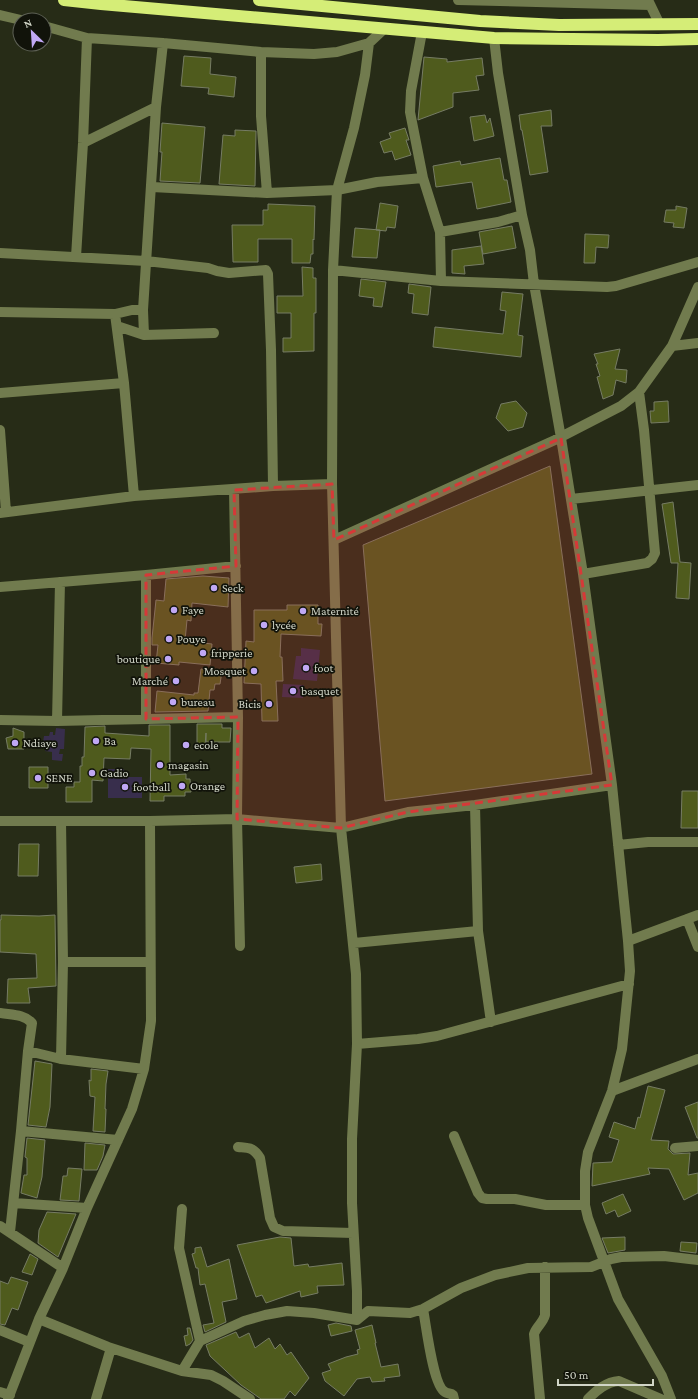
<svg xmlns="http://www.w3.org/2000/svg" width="698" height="1399" font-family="'Crimson Pro',serif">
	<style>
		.green { fill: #382e4c }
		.building { fill: #4f5b1d; stroke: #767c64 }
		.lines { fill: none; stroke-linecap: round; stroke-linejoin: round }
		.minor { stroke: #717b4e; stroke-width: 10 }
		.highway { stroke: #d5ed77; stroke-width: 12 }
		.marked { fill: #d63938; fill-opacity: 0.2; stroke: #d63938; stroke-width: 3; stroke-dasharray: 8 5; stroke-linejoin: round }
		.poi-dot { fill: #c0a8f4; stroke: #11130a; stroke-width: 1.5 }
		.labels { text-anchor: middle; stroke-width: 3.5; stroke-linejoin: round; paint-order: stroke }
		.poi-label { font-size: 12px; fill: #d1d5c7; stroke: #11130a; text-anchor: start }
	</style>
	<rect width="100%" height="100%" fill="#272c17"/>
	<path class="green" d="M301,648L320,650L317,681L293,679L296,656H301Z
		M283,684L304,685L303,698L282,697Z
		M56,728L65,729L64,749H60L59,754H63L62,761L52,760V752L45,751L46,745H53L54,743L43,742L44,736H49L50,732H53V735H55Z
		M108,769H124V777H142V798H108Z"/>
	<path class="building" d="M184,56L211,58L210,74L236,77L234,97L208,94L209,88L181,86Z
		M424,57L447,59V62L482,58L484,75L476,76L479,90L453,93V107L418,120Z
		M551,110L552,126H541L548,172L530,175L522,130H521L519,115Z
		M485,115L487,123L490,118L494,136L474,141L470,117Z
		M162,123L205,127L200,183L160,181L162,152H160Z
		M405,128L409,140H406L411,155L395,160L392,151L384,153L380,142L391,138L389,133Z
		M235,130L256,131L255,186L219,184L223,135L235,136Z
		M500,158L504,180H507L511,202L477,209L472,182L436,187L433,166L460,161L461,165Z
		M380,203L398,206L395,228L387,227L386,231L376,230Z
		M268,204L315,206L314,240L313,239V254H311L310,263H292V239H258V262H233L232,225H263V210H268Z
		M676,206L687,208L684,228L673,227L674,223L664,222L666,210H676Z
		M512,226L516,248L483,254L479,232Z
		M355,228L380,230L377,258L352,257Z
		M585,234L609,235L608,248L596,247L595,263H584Z
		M481,246L484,264L464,266L465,274L452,273V250Z
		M302,267L313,268V278H316V313H314V351L283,352V338H291V313H277V296H303Z
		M361,279L386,282L382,307L373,306L374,298L359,296Z
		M409,284L431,287L428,315L412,313L414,294L408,293Z
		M502,292L523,294L518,335L523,336L521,357L433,347L435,327L503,334L506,311L500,310Z
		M620,349L615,369L627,370L626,383L616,380L613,395L603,399L597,377L600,376L596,364H598L594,354Z
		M516,401L527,413L523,427L508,431L496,418L501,404Z
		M668,401L669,422L651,423L650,411H654V402Z
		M550,466L592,774L385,801L363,545Z
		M673,502L680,562L691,563L689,599L676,598L678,563H671L662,504Z
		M203,576L229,578L228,607L192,603L191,621L187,620L185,641L212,644L210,665L179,662V665L156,663L158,645H152V638L156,600L164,601L166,579Z
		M287,605H318V624H322L321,636L281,634L280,657H282L283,681H276L278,721H262L261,684L244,683L246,641L254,642V610H287Z
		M201,669L222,671L220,684H215L214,690H210L208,711L155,712L157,691L194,695V693H198Z
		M197,724H222V728H231L230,742H206V733L205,747H197Z
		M149,725H170V775L186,774V779H190L191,792H185V796H164V801H150L151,749L131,748L130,759L104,758L103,781L92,780V802H66V787H74V782H80V766H82V757H84L85,727L105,726V733L149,736Z
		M13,728L24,732V749H8L6,738L13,736Z
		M29,767H48V788H29Z
		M682,791H698V828H681Z
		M19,844H39L38,876H18Z
		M321,864L322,880L296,883L294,867Z
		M1,915L39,916L55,915L56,986L28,988L30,1003H7L8,979L37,978L36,954L0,952V920H1Z
		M35,1061L52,1064L50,1107L46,1127L28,1125Z
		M91,1069L108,1071L106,1084L105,1109H106L105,1132L93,1131L95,1097L90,1096L89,1080L91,1081Z
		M648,1086L665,1090L651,1140L669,1141L668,1149L673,1154L690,1153L688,1175L698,1173V1193L684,1200L669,1169L648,1168L650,1174L592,1186L593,1163L612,1162L619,1140L609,1137L614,1122L635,1129L638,1117L640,1118Z
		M698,1102V1138H697L685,1107Z
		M27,1138L45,1140L42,1177L37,1198L21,1193L24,1175H27V1158L25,1157Z
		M85,1143L105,1145L103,1156L97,1170H84Z
		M68,1168L82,1169L79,1201L60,1200L63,1176H67Z
		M623,1194L631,1211L618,1217L615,1210L606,1214L602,1203Z
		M47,1212L76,1214L58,1257L38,1243L39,1230Z
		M280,1237L291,1238L294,1266L308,1264L309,1267L342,1263L344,1285L317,1286L318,1293L301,1297L300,1291L266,1303L262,1295L256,1297L237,1245Z
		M625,1237V1250L608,1253L602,1238Z
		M681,1242L697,1243L696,1253L680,1251Z
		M201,1247L207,1267L229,1259L237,1299L222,1302L226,1322L205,1332L203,1325L214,1323L205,1284L200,1285L198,1268H196L192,1254L195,1253V1248Z
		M30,1254L38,1259L32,1275L22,1272Z
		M11,1277L28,1282L18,1310L12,1308L5,1325L0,1324V1281L8,1284Z
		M336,1323L351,1326L352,1331L331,1336L328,1325Z
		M372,1325L376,1343H375L381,1367L398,1364L400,1376L384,1378L385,1381L372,1382L370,1377L357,1379L344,1396L325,1381L322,1373L331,1370L328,1364L346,1357L358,1354L357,1350L360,1349L355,1330Z
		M187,1328H190L193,1340L190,1344L186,1346L184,1336L188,1335Z
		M236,1332L239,1338L249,1333L255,1348L269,1338L275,1349L280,1344L287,1355L291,1352L309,1378L295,1396L290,1391L284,1399H261L241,1385L210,1356L206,1345Z"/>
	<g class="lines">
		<path class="minor" d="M458,0L650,5
			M648,0L660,25
			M0,15L21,20
			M44,26L87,38L163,43L261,52L314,54L337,52L369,43L385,28
			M422,32L411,91L410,112L423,178
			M494,38L498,73L522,215L530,250L534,284L561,438L583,574L612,785L628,941L630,971L622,1049L612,1091L588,1152L585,1171V1205L588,1218L618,1299L662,1376L671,1399
			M261,52V116L267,193
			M83,143L156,107
			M152,187L267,193L337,190L377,182L423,178L440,232L498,222L522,215
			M440,232L441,281
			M0,253L146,261L208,268L217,271L229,273L266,270L268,274L271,350L273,486
			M76,257L83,143L87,38
			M333,270L441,281L607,287L616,286L698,262
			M0,312L115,314L132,310H143
			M115,314L124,383L134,496
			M117,326L144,335L214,333
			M144,335L143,310L156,107L163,43
			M672,346L698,343
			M0,393L124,383
			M0,430L6,512
			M234,490L238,717L237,819L240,946
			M571,499L698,485
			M0,513L134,496L273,486L332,484
			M334,540L555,440L621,406L639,392L672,346L698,287
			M583,574L647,563L652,559L655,553L644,430L639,392
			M146,575V719
			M0,587L146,575L236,566
			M0,720L57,721L238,717
			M57,721L60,582
			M475,805L478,931L491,1022
			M0,821H150L237,819L341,828L408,812L475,805L612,785
			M618,845L648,842H698
			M687,919L698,947
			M628,941L698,915
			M354,943L478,931
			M63,962H150
			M0,1013C11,1015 24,1014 32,1023L28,1051L21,1131L10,1232
			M357,1044L418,1039L437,1036L629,984
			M28,1051L61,1059L144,1069
			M61,1059L63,962L61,821
			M612,1091L698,1059
			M21,1131L118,1140
			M454,1136L478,1193L482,1198L487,1199H515L546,1205H585
			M238,1147C249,1148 253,1147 260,1158L270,1218L274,1227L283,1231L353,1233
			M675,1148L698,1146
			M14,1203L87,1208
			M182,1209L179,1248L200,1341
			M0,1226L63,1268
			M423,1309C426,1324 433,1386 445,1392C448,1394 451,1393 453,1395L454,1399
			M39,1319L108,1347L182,1371L211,1375L223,1381L250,1399
			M357,1320L368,1311L410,1313L423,1309L461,1288L495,1275L528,1268L591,1267L611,1259L621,1257L664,1256L698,1260
			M0,1330L29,1342
			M182,1371L200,1341L244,1321L265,1315L287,1311L314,1313L357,1320V1291L352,1203V1139L357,1044L356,974L341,828L332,484L333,270L337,190L354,128L365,75L369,43
			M0,1392L10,1395
			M8,1399L39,1319L63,1268L87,1208L132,1109L144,1069L151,1021L150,821
			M96,1399L111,1348
			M540,1399L534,1334C536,1327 543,1323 545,1315V1267
			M588,1399C597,1390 606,1382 619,1381L661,1399"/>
		<path class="highway" d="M64,0L101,4L494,38L658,40L698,39
			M259,0L480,21L559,25L698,24"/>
	</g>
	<path class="marked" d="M561,438L612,785L408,812L341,828L237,819L238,717L146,719V575L236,566L234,490L332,484L334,540Z"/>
	<g class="poi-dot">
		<circle cx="214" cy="588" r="4"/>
		<circle cx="174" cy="610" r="4"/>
		<circle cx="303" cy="611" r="4"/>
		<circle cx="264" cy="625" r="4"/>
		<circle cx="169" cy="639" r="4"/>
		<circle cx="203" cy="653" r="4"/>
		<circle cx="168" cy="659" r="4"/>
		<circle cx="306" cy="668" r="4"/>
		<circle cx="254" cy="671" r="4"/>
		<circle cx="176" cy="681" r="4"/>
		<circle cx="293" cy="691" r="4"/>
		<circle cx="173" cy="702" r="4"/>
		<circle cx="269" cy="704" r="4"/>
		<circle cx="96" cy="741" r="4"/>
		<circle cx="15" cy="743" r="4"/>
		<circle cx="186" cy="745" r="4"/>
		<circle cx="160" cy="765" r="4"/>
		<circle cx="92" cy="773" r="4"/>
		<circle cx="38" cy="778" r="4"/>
		<circle cx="182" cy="786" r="4"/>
		<circle cx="125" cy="787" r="4"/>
	</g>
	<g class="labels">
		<g class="poi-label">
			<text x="222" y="592">Seck</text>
			<text x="182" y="614">Faye</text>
			<text x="311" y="615">Maternité</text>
			<text x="272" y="629">lycée</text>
			<text x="177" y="643">Pouye</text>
			<text x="211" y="657">fripperie</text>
			<text x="160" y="663" text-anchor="end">boutique</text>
			<text x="314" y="672">foot</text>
			<text x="246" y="675" text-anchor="end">Mosquet</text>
			<text x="168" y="685" text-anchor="end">Marché</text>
			<text x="301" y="695">basquet</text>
			<text x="181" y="706">bureau</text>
			<text x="261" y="708" text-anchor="end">Bicis</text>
			<text x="104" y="745">Ba</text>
			<text x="23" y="747">Ndiaye</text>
			<text x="194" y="749">ecole</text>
			<text x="168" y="769">magasin</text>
			<text x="100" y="777">Gadio</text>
			<text x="46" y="782">SENE</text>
			<text x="190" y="790">Orange</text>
			<text x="133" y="791">football</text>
		</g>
	</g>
	<g transform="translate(32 32) rotate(335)"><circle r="19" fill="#11130a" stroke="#5e6156"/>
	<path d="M0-3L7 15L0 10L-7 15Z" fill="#c0a8f4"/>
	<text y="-6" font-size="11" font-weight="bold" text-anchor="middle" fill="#d1d5c7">N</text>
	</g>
	<path d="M558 1379v6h95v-6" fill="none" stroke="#d1d5c7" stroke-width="2"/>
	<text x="564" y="1379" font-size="12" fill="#d1d5c7" stroke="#11130a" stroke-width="3" paint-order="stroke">50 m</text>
</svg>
